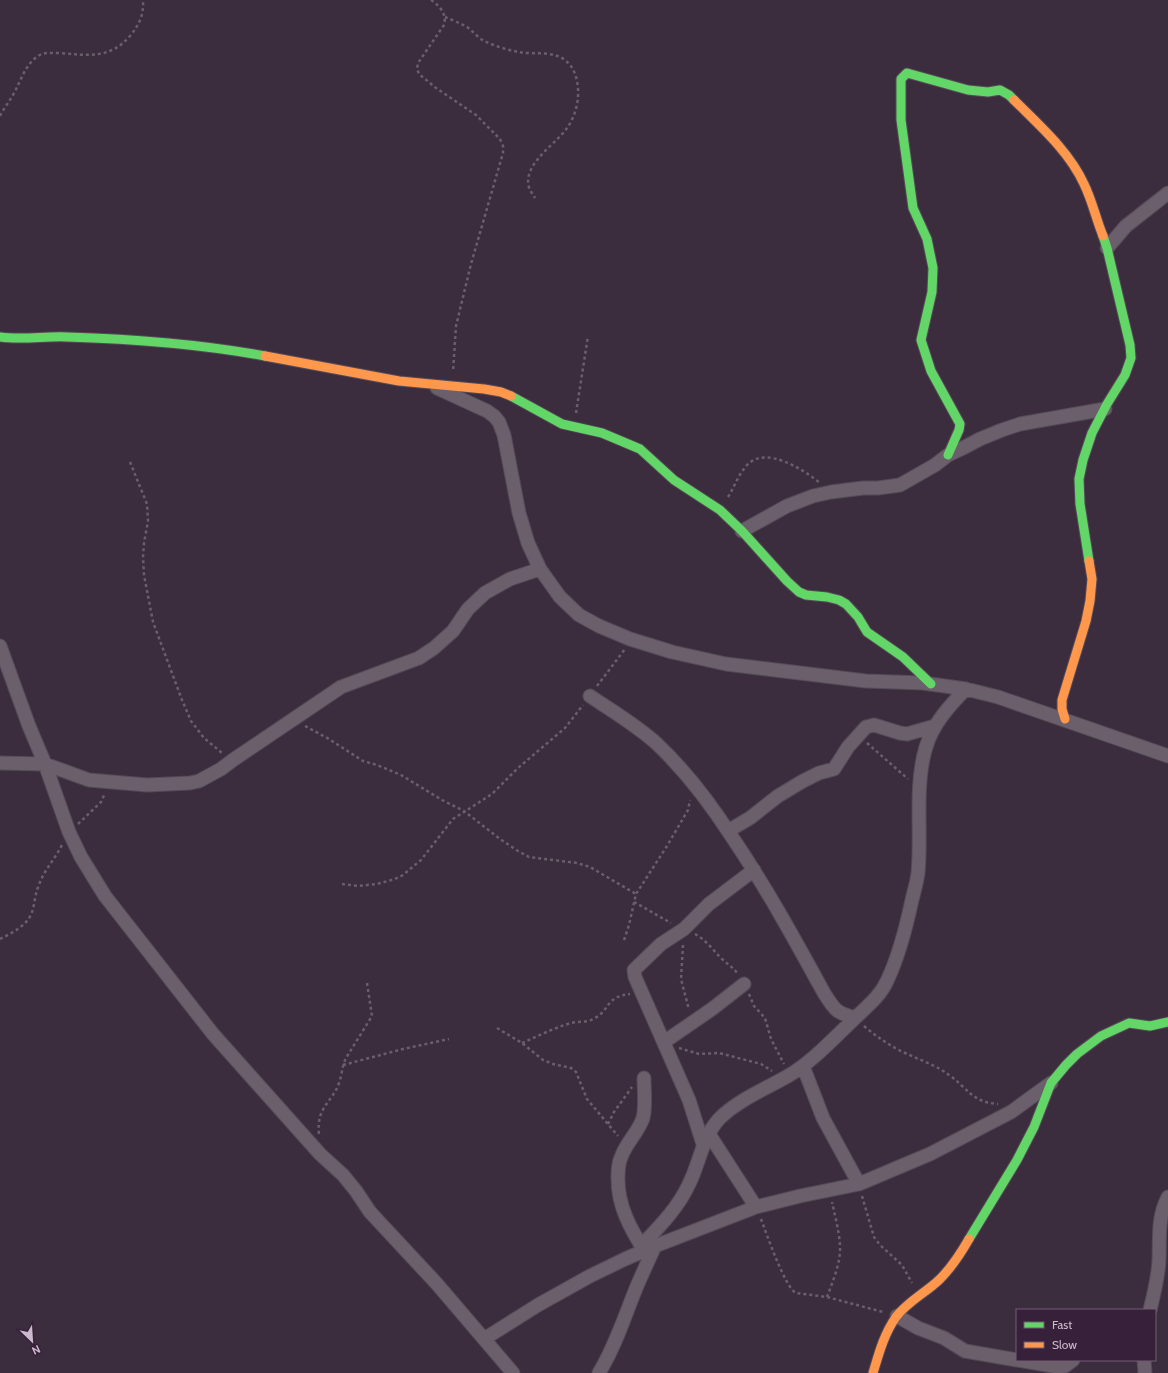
<svg xmlns="http://www.w3.org/2000/svg" width="1168" height="1373" font-family="Cabin,sans-serif">
	<style>
		.lines { fill: none; stroke-linecap: round; stroke-linejoin: round }
		.street-casing { stroke: #554a57; stroke-width: 15 }
		.fast-casing { stroke: #554a57; stroke-width: 11 }
		.slow-casing { stroke: #554a57; stroke-width: 11 }
		.path { stroke: #695f6b; stroke-width: 2.5; stroke-dasharray: 3 3; stroke-linecap: butt }
		.street { stroke: #6a5f6b; stroke-width: 13 }
		.fast { stroke: #63d668; stroke-width: 9 }
		.slow { stroke: #ff974d; stroke-width: 9 }
	</style>
	<rect width="100%" height="100%" fill="#3c2d3e"/>
	<g class="lines">
		<defs>
			<path id="street" d="M1107,248L1126,226L1168,193
				M437,388L487,411L494,416L499,422L504,435L519,513L528,543L540,569L560,597L579,615L599,626L630,639L672,652L726,664L866,681L923,683L966,689L998,697L1168,756
				M742,531L787,506L813,496L831,492L863,488H878L900,485L935,465L948,455L963,448L980,439L1002,430L1020,424L1105,409
				M0,646L29,726L45,764L69,832L81,857L105,896L213,1034L320,1154L343,1175L356,1191L370,1212L437,1284L513,1373
				M590,696C612,711 636,725 656,743C686,771 710,803 732,837C766,887 795,940 824,993C835,1010 835,1012 855,1018
				M0,763L45,764L89,780L147,785L190,783L199,781L221,769L233,760L341,687L419,658L434,648L453,631L468,609L485,593L510,579L540,569
				M728,831L750,818L778,796L803,781L819,773L834,769L848,747L866,727L874,725L900,733L907,734L935,726
				M664,1042L712,1009L744,984
				M803,1066L823,1118L859,1184
				M709,1134L756,1207
				M703,1144L689,1100L635,977L634,970L661,944L684,929L709,904L754,870
				M641,1246C660,1226 678,1208 689,1184C700,1162 702,1138 719,1119C738,1100 765,1089 788,1076C813,1061 833,1039 853,1020C865,1008 880,997 887,981C899,956 906,928 912,900C914,891 917,882 918,873C922,832 914,786 926,747C933,724 949,706 966,689
				M644,1250C630,1228 618,1206 618,1179C618,1171 618,1163 622,1155C627,1142 639,1131 643,1118C646,1107 644,1089 644,1078
				M1150,1310C1154,1294 1158,1278 1159,1261C1160,1239 1157,1218 1168,1197
				M897,1316L918,1328L944,1338L965,1351L1017,1360
				M484,1339L538,1305L590,1276L625,1259L655,1246L756,1207L800,1196L859,1184L892,1170L930,1154L1011,1112L1051,1083
				M1018,1360L1058,1367L1065,1366L1073,1360
				M1144,1360L1145,1373
				M599,1373C616,1345 625,1315 637,1286C643,1272 649,1259 655,1246"/>
			<path id="fast" d="M0,337C22,340 45,336 67,337C133,339 200,344 265,356
				M511,396L562,424L602,433L640,449L674,480L720,510L742,531L787,581L799,592L806,595L827,597L839,600L846,604L858,617L867,632L903,657L931,684
				M948,455L959,430L960,424L931,371L921,340L932,292L933,268L927,239L913,208L901,120V79L907,73L968,90L988,92L1000,90L1009,95L1014,100
				M1089,561L1080,504L1079,479L1083,460L1092,433L1107,404L1125,375L1131,358L1130,345L1107,248L1103,236
				M969,1239L1017,1160L1034,1127L1051,1083L1066,1065L1077,1054L1101,1036L1129,1023L1150,1026L1168,1022"/>
			<path id="slow" d="M1014,100C1039,125 1069,151 1084,184C1092,200 1096,219 1103,236
				M265,356L399,381L484,389L501,392L511,396
				M1065,719L1062,709V700L1086,621L1090,601L1092,579L1089,561
				M873,1373C879,1353 884,1334 896,1317C908,1301 927,1292 940,1279C952,1267 961,1253 969,1239"/>
		</defs>
		<use href="#street" class="street-casing"/>
		<use href="#fast" class="fast-casing"/>
		<use href="#slow" class="slow-casing"/>
		<path class="path" d="M431,0C440,6 447,14 444,25L418,63L417,69L419,74L436,88L476,115L500,139L503,146V153L471,264L456,326L453,372
			M445,17C452,20 460,23 467,27C473,31 477,37 484,41C495,46 507,50 519,52C533,55 554,50 566,61C574,67 577,78 578,88C579,102 575,117 567,128C556,144 528,160 528,182C528,188 532,193 535,198
			M0,116C4,108 9,102 13,95C21,81 24,66 38,56C44,52 51,53 58,53C87,55 109,60 130,36C139,25 144,15 143,0
			M576,413L588,336
			M130,462L147,504L148,521L144,543L143,557L144,575L153,622L182,700L191,721L204,738L222,753
			M728,497C735,486 738,475 747,465C766,445 804,470 820,483
			M597,686L625,649
			M305,726L329,739L363,761L377,765L401,775L442,800L464,811L500,839L518,851L529,857L577,863L590,867L636,894
			M867,743L908,779
			M78,824L101,802L105,793
			M342,884L358,886L377,884L395,879L403,875L421,860L453,819L492,794L518,768L565,728L583,705
			M634,902L671,923
			M695,934C706,940 713,950 721,958C727,964 733,967 738,974
			M0,939C12,933 28,925 32,912C35,903 35,893 39,885C44,870 55,859 62,845
			M624,940L629,925L636,894L667,846L688,810L690,800
			M683,945L681,979L689,1010
			M749,994L754,1006L765,1018L771,1039L784,1064
			M864,1026C877,1037 890,1046 905,1053C920,1060 936,1065 949,1075C968,1088 971,1102 998,1104
			M497,1028L522,1043L543,1060L553,1064L571,1068L576,1072L587,1099L618,1136
			M522,1043C538,1036 554,1028 571,1023C579,1021 588,1023 595,1018C611,1009 605,997 630,994
			M679,1048L699,1054L719,1053L761,1064L772,1071
			M343,1065L403,1049L449,1039
			M608,1124L614,1112L632,1087
			M319,1134C316,1107 332,1103 339,1083C342,1075 342,1066 346,1058L372,1016L367,983
			M862,1196L874,1237L880,1245L902,1265L912,1283
			M761,1219C766,1232 785,1288 796,1293L827,1297L883,1312
			M827,1297C833,1281 841,1262 840,1245C839,1231 835,1216 832,1202"/>
		<use href="#street" class="street"/>
		<use href="#fast" class="fast"/>
		<use href="#slow" class="slow"/>
	</g>
	<rect x="1016" y="1309" width="140" height="52" fill="#372039" stroke="#735d74"/>
	<rect x="1024" y="1322" width="20" height="6" fill="#63d668" stroke="#735d74"/>
	<text x="1052" y="1329" font-size="12" fill="#ccb9cd">Fast</text>
	<rect x="1024" y="1342" width="20" height="6" fill="#ff974d" stroke="#735d74"/>
	<text x="1052" y="1349" font-size="12" fill="#ccb9cd">Slow</text>
	<g transform="translate(32 1341) rotate(155)" stroke="#372039" stroke-width="3" paint-order="stroke">
	<path d="M0-3L7 15L0 10L-7 15Z" fill="#ccb9cd"/>
	<text y="-6" font-size="11" font-weight="bold" text-anchor="middle" fill="#ccb9cd">N</text>
	</g>
</svg>
